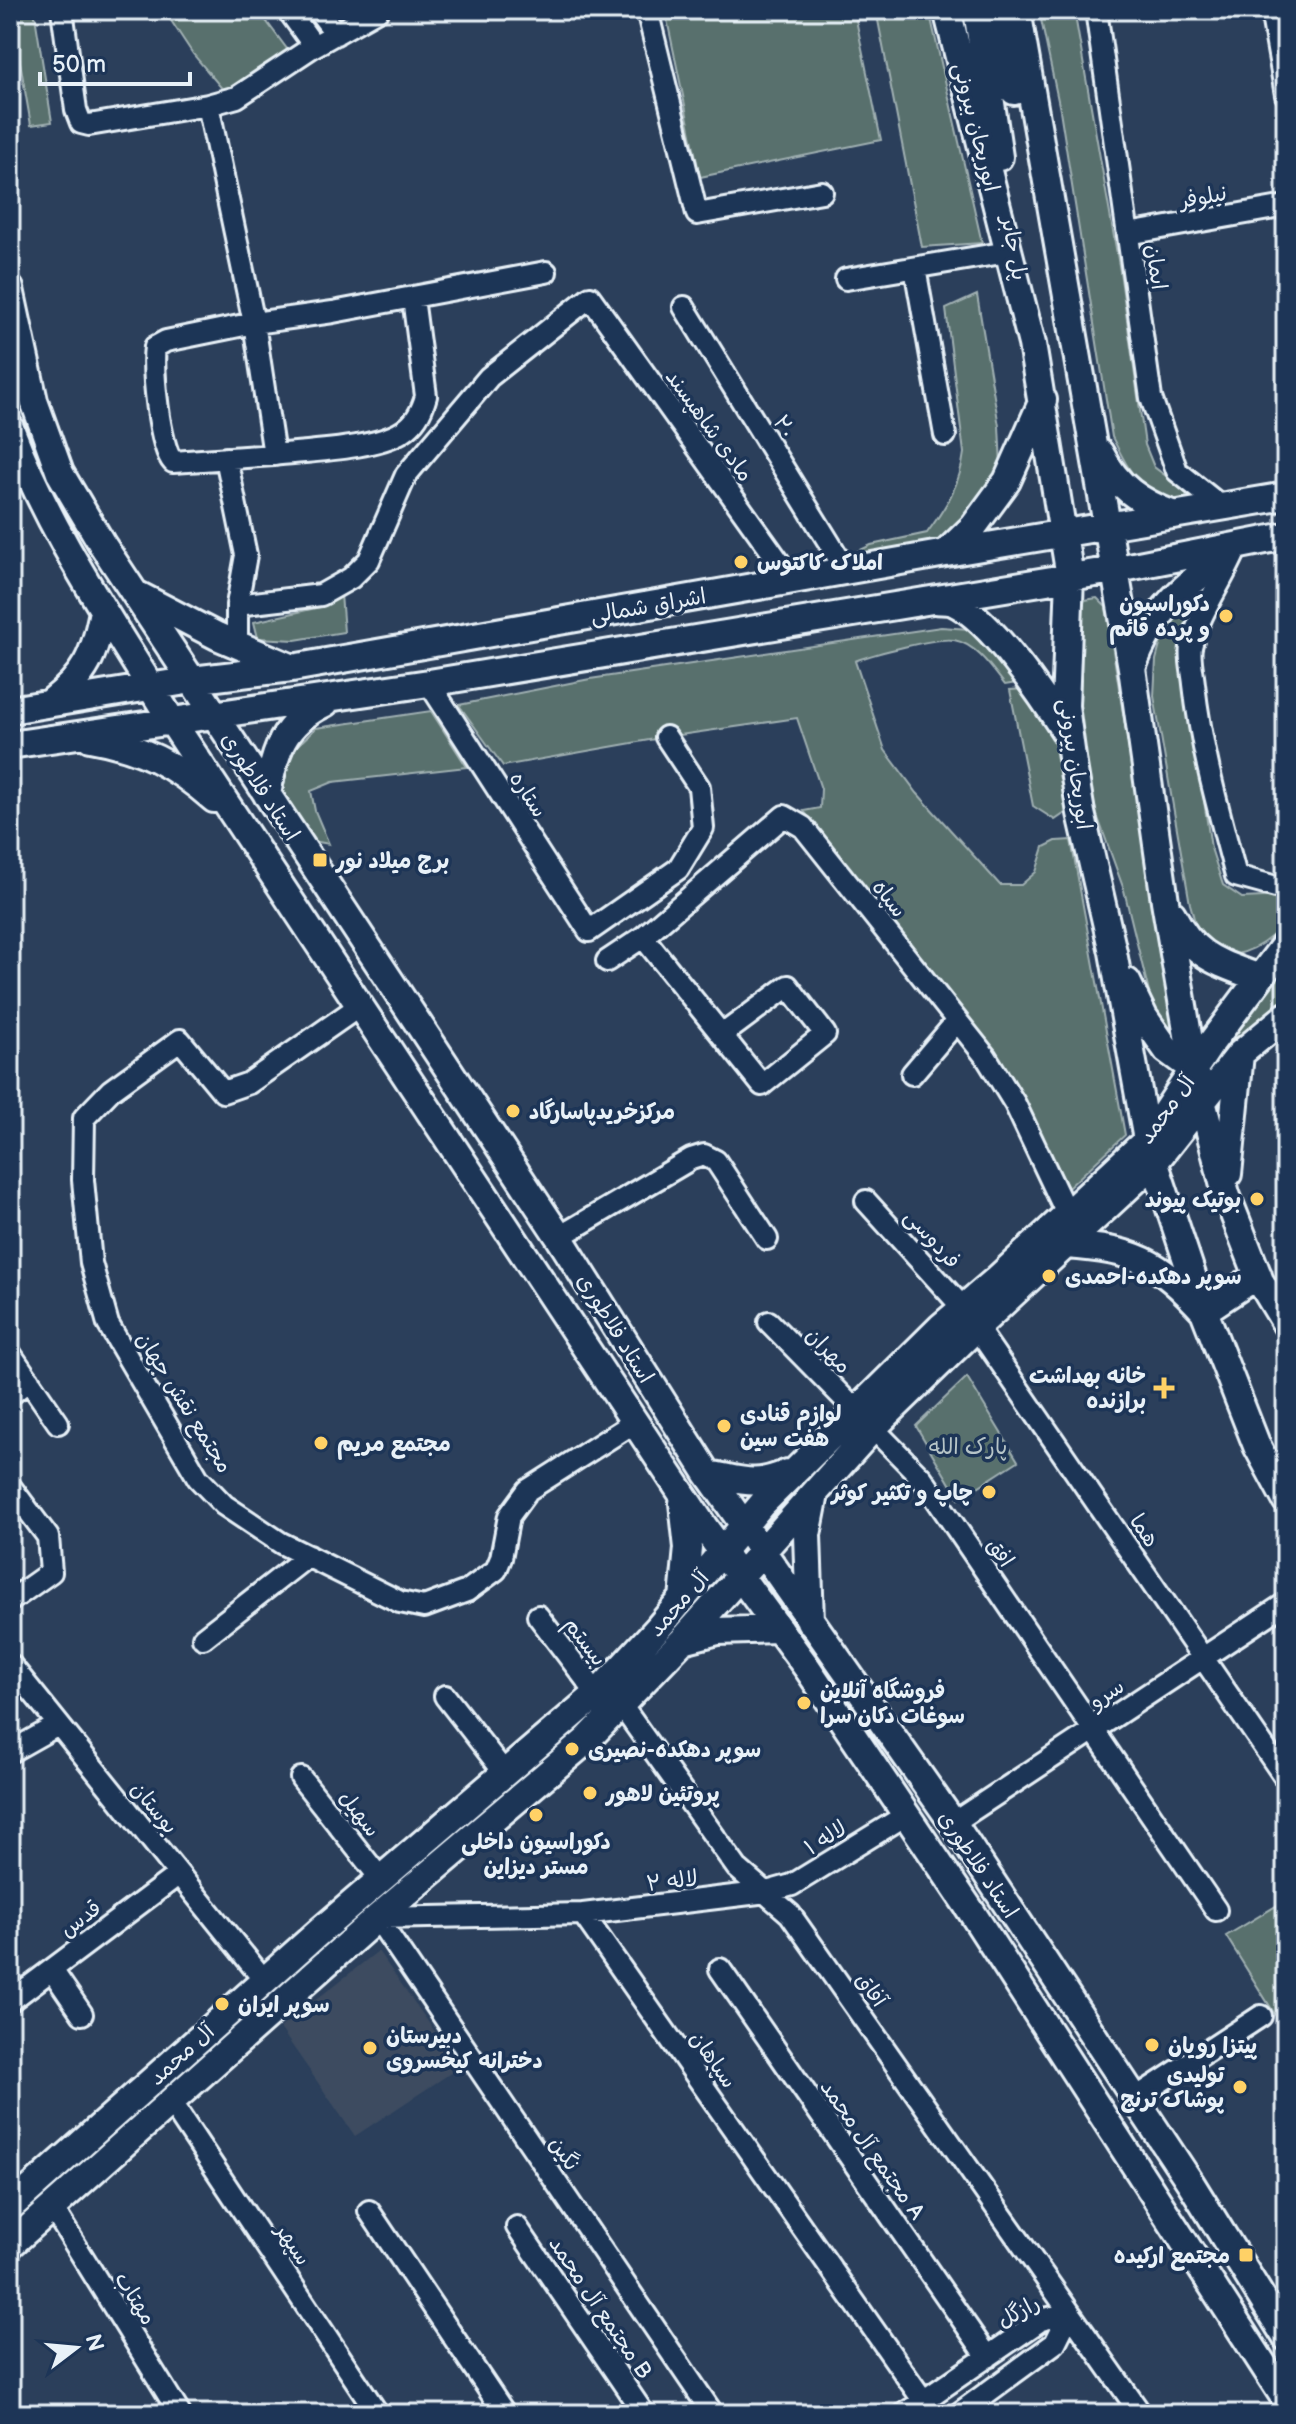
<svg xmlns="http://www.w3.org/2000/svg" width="1296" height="2424" font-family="'Balsamiq Sans','Playpen Sans Arabic',sans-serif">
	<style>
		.built { fill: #3c4b60 }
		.green { fill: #58706d; stroke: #a0b0b2; stroke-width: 2 }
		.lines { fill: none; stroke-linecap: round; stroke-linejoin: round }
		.minor-casing { stroke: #e8f1f8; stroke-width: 26 }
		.major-casing { stroke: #e8f1f8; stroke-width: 32 }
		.minor { stroke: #1d3557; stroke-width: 20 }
		.major { stroke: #1d3557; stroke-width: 26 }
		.poi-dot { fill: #ffd166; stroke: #1d3557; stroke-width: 3 }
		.labels { text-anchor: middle; stroke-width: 7; stroke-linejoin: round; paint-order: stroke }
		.street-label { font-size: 22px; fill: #e8f1f8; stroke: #1d3557 }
		.poi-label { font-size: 22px; font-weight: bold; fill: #e8f1f8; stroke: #1d3557; text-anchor: start }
		.park-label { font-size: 22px; fill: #b6c4c7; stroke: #1d3557 }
	</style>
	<rect width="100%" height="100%" fill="#2b3f5b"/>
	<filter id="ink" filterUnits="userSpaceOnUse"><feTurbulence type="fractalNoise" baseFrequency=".0125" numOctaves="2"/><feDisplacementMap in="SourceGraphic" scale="16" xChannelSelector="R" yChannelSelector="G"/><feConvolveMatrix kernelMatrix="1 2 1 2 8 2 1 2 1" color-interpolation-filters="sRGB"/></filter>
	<g filter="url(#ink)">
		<path class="built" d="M378,1951L460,2067L355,2136L280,2028Z"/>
		<path class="green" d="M11,10H34L52,122L31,125Z
			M164,10H258L290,53L224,91L193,54Z
			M665,10H854L881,140L700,177Z
			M876,10H929L982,243L922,247Z
			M1039,10H1074L1120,271L1145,445L1154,467L1201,502C1147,508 1134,480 1112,437L1060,110Z
			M977,295L999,426L1001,466L952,536L933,549L860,561L848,556L871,545L927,533C946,507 960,485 964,453L946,309Z
			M1217,579L1183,659L1211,848L1223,885L1242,898L1286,896V922C1264,947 1225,973 1200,935C1195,927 1193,913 1190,904L1154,696L1156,660L1164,630L1183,601Z
			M341,594L344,632L295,640L258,638L254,622L320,607Z
			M1097,598L1106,607L1138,806L1183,1050L1153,1009L1124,890L1097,815L1077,733L1080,615L1085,600Z
			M941,627L969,629L997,654L1017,683L1005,685C992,668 976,644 954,640C936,637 873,654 855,661L885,750L917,793L1000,885H1021L1036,872L1044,847L1056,841L1071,840L1125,1135L1068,1188L1012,1077L804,811L820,808L821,789L797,718L666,737L503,766L459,705L590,679Z
			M1024,689L1054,739L1068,811L1055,820L1033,806L1010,690Z
			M431,711L467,767L333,782L311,791L315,811L329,844L313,841L297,825L283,790L287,765L296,747L316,728Z
			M1286,961V1005L1238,1046L1222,1051Z
			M967,1377L1018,1461L959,1499L916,1426Z
			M1286,1900V2032L1226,1936Z"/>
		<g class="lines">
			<defs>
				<path id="minor" d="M62,10L76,110L81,123L89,125L208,105L237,97L314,46L378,10
					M288,10L314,46
					M318,10L336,34
					M647,10L697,214L822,192
					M1096,10L1151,398L1177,471L1222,507
					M1271,10L1286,95
					M208,105L254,323L333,312L546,272
					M1128,234L1286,206
					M915,268L945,435
					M846,279L1008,252
					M684,307L846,570
					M254,323L274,455L173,462C159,447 152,368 155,347L166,341Z
					M274,455C308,451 376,449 403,431C416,423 422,411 426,396L413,298
					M226,458L246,555L237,605V645
					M1237,547C1224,580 1199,612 1191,647C1189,658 1193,673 1194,684C1201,749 1219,812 1236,876L1276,887L1286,886
					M237,605L321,595L351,578L369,560L406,475L489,377L590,297L792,580
					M429,683L589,931L678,869L703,828L699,787L666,737
					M643,937L762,1085L825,1034L788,986L722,1035
					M607,961L643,937L784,816L803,827L986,1057L1015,1104L1067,1214
					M358,1007L249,1083L223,1092L180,1040L111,1090L84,1118L83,1180L91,1263L108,1324L198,1478L224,1505L281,1543L400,1602L424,1607L467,1591L496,1570L501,1558L509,1516L528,1490L635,1422
					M912,1074L957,1021
					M866,1201L963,1308L1286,1779
					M559,1237L691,1159L704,1155L716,1161L767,1239
					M769,1322L922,1478L1216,1910
					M10,1353L58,1423
					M10,1395L29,1380
					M10,1486L48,1537L51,1572L10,1601
					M538,1616L597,1694
					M203,1638L308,1556
					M10,1664L264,1980
					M445,1696L504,1772
					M621,1705L737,1868L790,1914L1141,2414
					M10,1752L58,1725
					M301,1778L380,1878
					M953,1823L1286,1603
					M583,1914L767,1892L792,1885L906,1815
					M377,1918L583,1914L923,2400
					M377,1918L713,2414
					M720,1969L988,2357
					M52,1970L82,2014
					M10,2001L179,1874
					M1134,2099L1261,2016
					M170,2101L378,2414
					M52,2207L180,2414
					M369,2211L505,2414
					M517,2227L644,2414
					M904,2414L1041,2320L1070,2313
					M958,2414L1055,2343L1070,2313"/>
				<path id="major" d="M947,10L1032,344L1070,577L1065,706L1073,765L1081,813L1113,952L1147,1140L1204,1311L1257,1446L1286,1500
					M977,10L999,157
					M996,10L1014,91
					M1017,10L1132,668L1165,901L1194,1070L1226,1194L1260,1281L1286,1324
					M10,289L34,401L60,473L102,544L559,1237L708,1474L953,1823L1190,2182L1286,2337
					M10,428C50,534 113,624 171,720L704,1527L808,1669L969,1908L1286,2400
					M1100,453C1117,487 1140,502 1174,515
					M946,553L974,526L1007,481L1043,400
					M136,594L217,636L292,668
					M934,600C940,601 948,600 953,602C991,619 1043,697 1066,733
					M1132,668C1153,610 1182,588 1230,552
					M51,702C86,675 95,654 103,611
					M10,710L192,680L292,668L946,553L1286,496
					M90,738C142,747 174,764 214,799
					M10,745L429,683L1113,570L1286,536
					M267,795C274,752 283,723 325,703
					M1172,914C1195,958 1215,961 1259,978
					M1127,982L1144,1017L1167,1050L1194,1070
					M1228,1174L1240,1054
					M1066,1245C1135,1250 1157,1260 1204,1311L1258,1275
					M708,1474C742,1480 754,1488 788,1473
					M683,1599L688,1548L683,1503
					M810,1621L807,1535L815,1494
					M683,1640L718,1631L779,1629
					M10,2207L319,1932L597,1694L658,1628L762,1504L941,1327L995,1281L1147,1140L1211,1043L1286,943
					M10,2245L377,1918L586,1741L683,1640L872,1429L977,1327L1154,1163L1240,1054L1286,1016"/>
			</defs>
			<use href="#minor" class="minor-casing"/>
			<use href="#major" class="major-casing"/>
			<use href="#minor" class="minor"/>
			<use href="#major" class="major"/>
		</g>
	</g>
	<g class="poi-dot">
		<circle cx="741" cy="562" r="8"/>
		<circle cx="1226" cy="616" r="8"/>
		<rect x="312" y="852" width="16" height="16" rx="4"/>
		<circle cx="513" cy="1111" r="8"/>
		<circle cx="1257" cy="1199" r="8"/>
		<circle cx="1049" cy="1276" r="8"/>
		<path d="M1160 1376h8v8h8v8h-8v8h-8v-8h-8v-8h8z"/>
		<circle cx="724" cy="1426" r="8"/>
		<circle cx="321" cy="1443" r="8"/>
		<circle cx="989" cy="1492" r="8"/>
		<circle cx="804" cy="1703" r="8"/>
		<circle cx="572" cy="1749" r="8"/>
		<circle cx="590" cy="1793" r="8"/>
		<circle cx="536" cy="1815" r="8"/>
		<circle cx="222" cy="2004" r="8"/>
		<circle cx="1152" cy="2045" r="8"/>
		<circle cx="370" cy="2048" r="8"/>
		<circle cx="1240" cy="2087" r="8"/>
		<rect x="1238" y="2247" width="16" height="16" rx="4"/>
	</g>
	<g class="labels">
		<g class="street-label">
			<text transform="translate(977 127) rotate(76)" y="8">ابوریحان بیرونی</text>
			<text transform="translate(1203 196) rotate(-10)" y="8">نیلوفر</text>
			<text transform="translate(1015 248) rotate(80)" y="8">پل جابر</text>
			<text transform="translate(1157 267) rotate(82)" y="8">ایمان</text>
			<text transform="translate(710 425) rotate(54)" y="8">مادی شاهپسند</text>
			<text transform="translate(785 426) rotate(58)" y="8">۲۰</text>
			<text transform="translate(648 605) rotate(-10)" y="8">اشراق شمالی</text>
			<text transform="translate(1076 764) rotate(82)" y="8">ابوریحان بیرونی</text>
			<text transform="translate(261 786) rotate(57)" y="8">استاد فلاطوری</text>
			<text transform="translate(529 794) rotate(57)" y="8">ستاره</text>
			<text transform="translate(890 898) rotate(52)" y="8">سپاه</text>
			<text transform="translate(1166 1109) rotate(-54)" y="8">آل محمد</text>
			<text transform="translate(933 1238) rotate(48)" y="8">فردوسی</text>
			<text transform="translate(616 1328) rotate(58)" y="8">استاد فلاطوری</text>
			<text transform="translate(829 1350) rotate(46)" y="8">مهران</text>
			<text transform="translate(185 1402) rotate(58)" y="8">مجتمع نقش جهان</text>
			<text transform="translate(1145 1530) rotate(56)" y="8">هما</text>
			<text transform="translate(1001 1552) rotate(56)" y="8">افق</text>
			<text transform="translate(678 1603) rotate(-49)" y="8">آل محمد</text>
			<text transform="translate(586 1641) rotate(53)" y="8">بیستم</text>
			<text transform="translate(1106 1693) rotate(-33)" y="8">سرو</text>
			<text transform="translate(155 1807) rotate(51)" y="8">بوستان</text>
			<text transform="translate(360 1813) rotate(52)" y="8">سهیل</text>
			<text transform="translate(825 1837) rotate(-32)" y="8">لاله ۱</text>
			<text transform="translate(979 1864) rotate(56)" y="8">استاد فلاطوری</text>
			<text transform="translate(672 1880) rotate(-7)" y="8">لاله ۲</text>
			<text transform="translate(80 1918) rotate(-37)" y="8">قدس</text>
			<text transform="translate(872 1989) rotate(55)" y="8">آفاق</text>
			<text transform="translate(181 2054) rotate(-42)" y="8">آل محمد</text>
			<text transform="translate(714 2059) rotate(55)" y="8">سپاهان</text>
			<text transform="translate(873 2149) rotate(55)" y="8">مجتمع آل محمد A</text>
			<text transform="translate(565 2153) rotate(56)" y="8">نگین</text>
			<text transform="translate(294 2244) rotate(56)" y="8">سپهر</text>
			<text transform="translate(136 2298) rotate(58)" y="8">مهتاب</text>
			<text transform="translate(601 2307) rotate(56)" y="8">مجتمع آل محمد B</text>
			<text transform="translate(1018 2311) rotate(-29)" y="8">رازگل</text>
		</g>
		<g class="poi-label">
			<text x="757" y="570">املاک کاکتوس</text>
			<text x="1210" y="611" text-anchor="end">دکوراسیون<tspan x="1210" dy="25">و پرده قائم</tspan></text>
			<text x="336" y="868">برج میلاد نور</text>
			<text x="529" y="1119">مرکزخریدپاسارگاد</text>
			<text x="1241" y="1207" text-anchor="end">بوتیک پیوند</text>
			<text x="1065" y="1284">سوپر دهکده-احمدی</text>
			<text x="1146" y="1383" text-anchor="end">خانه بهداشت<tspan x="1146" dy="25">برازنده</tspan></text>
			<text x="740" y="1421">لوازم قنادی<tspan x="740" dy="25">هفت سین</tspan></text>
			<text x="337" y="1451">مجتمع مریم</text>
			<text x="973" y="1500" text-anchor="end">چاپ و تکثیر کوثر</text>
			<text x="820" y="1698">فروشگاه آنلاین<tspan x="820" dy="25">سوغات دکان سرا</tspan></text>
			<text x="588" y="1757">سوپر دهکده-نصیری</text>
			<text x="606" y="1801">پروتئین لاهور</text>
			<text x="536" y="1849" text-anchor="middle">دکوراسیون داخلی<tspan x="536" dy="25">مستر دیزاین</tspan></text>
			<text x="238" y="2012">سوپر ایران</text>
			<text x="386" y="2043">دبیرستان<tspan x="386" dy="25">دخترانه کیخسروی</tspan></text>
			<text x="1168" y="2053">پیتزا رویان</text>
			<text x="1224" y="2082" text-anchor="end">تولیدی<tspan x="1224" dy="25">پوشاک ترنج</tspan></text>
			<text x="1230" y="2263" text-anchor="end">مجتمع ارکیده</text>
		</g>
		<g class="park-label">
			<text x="968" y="1454">پارک الله</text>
		</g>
	</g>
	<rect width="1296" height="2424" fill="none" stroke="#1d3557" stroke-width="40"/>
	<rect x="20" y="20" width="1256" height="2384" fill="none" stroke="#e8f1f8" stroke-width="3" filter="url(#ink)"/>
	<g transform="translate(76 2348) rotate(74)" stroke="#1d3557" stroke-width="6" paint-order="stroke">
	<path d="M0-6L14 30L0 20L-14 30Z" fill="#e8f1f8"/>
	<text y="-12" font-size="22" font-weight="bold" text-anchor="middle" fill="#e8f1f8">N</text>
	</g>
	<path d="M40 72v12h150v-12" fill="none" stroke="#e8f1f8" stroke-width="4"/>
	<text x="52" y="72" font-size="24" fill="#e8f1f8" stroke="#1d3557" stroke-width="6" paint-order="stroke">50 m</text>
</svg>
